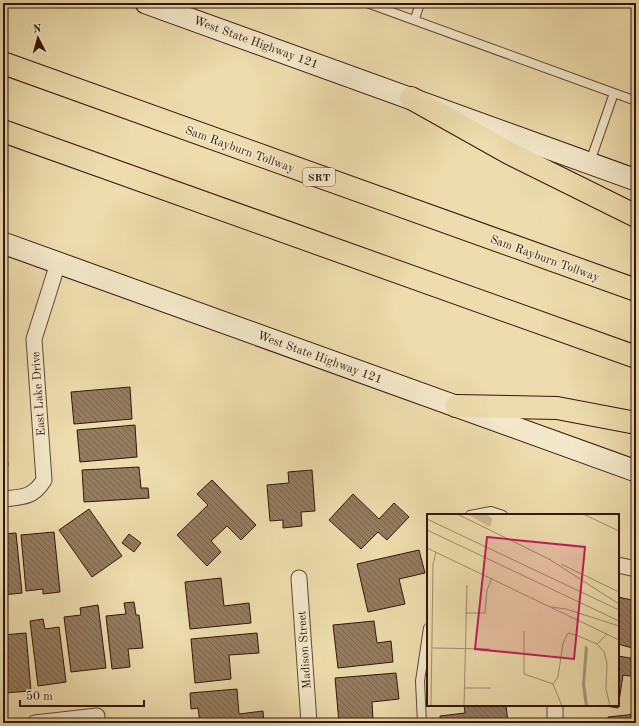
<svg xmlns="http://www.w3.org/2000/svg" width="639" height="726" font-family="'Old Standard TT',serif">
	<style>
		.building { fill: url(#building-back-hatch); stroke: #341509 }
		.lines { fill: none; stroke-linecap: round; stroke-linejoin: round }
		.lane-casing { stroke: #624732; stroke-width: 10 }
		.street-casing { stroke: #624732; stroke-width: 17 }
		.secondary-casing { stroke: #341509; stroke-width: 23 }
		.highway-casing { stroke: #341509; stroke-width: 24 }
		.lane { stroke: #f3e8ca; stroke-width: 8 }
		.street { stroke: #f3e8ca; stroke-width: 15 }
		.secondary { stroke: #f3e8ca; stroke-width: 21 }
		.highway { stroke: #eddcad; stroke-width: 22 }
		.labels { text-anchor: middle; stroke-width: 3; stroke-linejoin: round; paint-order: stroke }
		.shield { fill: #f3e8ca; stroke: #6d5443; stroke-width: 1 }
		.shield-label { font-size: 11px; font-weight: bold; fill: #341509 }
		.street-label { font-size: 12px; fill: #341509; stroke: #f3e8ca }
		.inset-road { fill: none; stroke: #a38c6b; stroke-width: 1 }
		.view { fill: #c2185b; fill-opacity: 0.15; stroke: #c2185b; stroke-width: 2 }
		.inset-edge { fill: none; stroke: #341509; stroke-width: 2 }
	</style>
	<defs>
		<pattern id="building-back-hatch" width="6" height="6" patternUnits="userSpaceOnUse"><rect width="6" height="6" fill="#947c5e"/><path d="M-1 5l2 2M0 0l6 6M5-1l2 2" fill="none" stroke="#7a644c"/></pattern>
	</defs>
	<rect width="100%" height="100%" fill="#eddcad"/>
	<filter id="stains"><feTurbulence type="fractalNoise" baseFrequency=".005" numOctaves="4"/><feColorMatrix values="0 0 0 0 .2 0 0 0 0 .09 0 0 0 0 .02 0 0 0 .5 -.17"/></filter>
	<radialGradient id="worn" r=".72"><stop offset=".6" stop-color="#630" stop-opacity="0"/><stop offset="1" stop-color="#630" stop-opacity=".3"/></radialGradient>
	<path class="building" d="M130,387L132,419L74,424L71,392Z
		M135,425L137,457L80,462L77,430Z
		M6,446L8,466H3V447Z
		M139,467L141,488H148L149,498L84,502L82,470Z
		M312,470L315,511L301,512L302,526L283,528V520L270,521L267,485L289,483L288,472Z
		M212,480L256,525L241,540L227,526L211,541L221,552L207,566L177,535L208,505L197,494Z
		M353,494L379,519L394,503L409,517L387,540L378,532L361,549L329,520Z
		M89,509L122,556L92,577L59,530Z
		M54,532L60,592L43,594V589L26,591L21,535Z
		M16,533L22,593L3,595V534Z
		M129,534L141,543L134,552L122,543Z
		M419,550L425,573L399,579L405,604L368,612L357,564Z
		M221,578L224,606L249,603L251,623L190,629L185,582Z
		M618,597L636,601V649L618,644Z
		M134,602L136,615H139L143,648L128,649L130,667L112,669L106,616L126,614L124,603Z
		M98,605L106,668L71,672L64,617L81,615L80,608Z
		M43,619L45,629L59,627L66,682L38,686L30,621Z
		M374,621L377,643L391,641L393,662L338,668L333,625Z
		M26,633L31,691L3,693V635Z
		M257,633L259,653L229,655L231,679L195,683L191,639Z
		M618,656L636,659V677L623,675L618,708L600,705H618Z
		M396,673L399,699L372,702L373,720L339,723L335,678Z
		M237,689L239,714L263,711L264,723H200L198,708L191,709L190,693Z
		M464,705H506L508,723H441L440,716L465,713Z
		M636,714V723H609L608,717Z"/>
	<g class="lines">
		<defs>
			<path id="lane" d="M367,3L614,93L590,162
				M415,19L420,3
				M614,93L636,101
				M470,515L491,511L503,515
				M422,723L420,681L428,628"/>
			<path id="street" d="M3,499C22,497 33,498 44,480L34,339L58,263
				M618,565L636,569
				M299,578L309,723
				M555,705V723
				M35,723L97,716"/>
			<path id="secondary" d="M146,3L636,180
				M3,243L636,471"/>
			<path id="highway" d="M3,63L636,290
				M411,98L509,153L636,216
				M3,131L636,357
				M456,406L557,408L636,423"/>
		</defs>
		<use href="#lane" class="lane-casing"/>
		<use href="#street" class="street-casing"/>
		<use href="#secondary" class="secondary-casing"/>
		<use href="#highway" class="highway-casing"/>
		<use href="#lane" class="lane"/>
		<use href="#street" class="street"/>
		<use href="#secondary" class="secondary"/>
		<use href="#highway" class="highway"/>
	</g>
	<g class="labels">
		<rect class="shield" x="303" y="168" width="32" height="18" rx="3"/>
		<g class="shield-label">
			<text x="319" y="181">SRT</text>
		</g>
		<g class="street-label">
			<text transform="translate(256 42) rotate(20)" y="4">West State Highway 121</text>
			<text transform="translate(240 149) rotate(20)" y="4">Sam Rayburn Tollway</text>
			<text transform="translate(545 258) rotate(20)" y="4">Sam Rayburn Tollway</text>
			<text transform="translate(320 357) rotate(20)" y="4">West State Highway 121</text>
			<text transform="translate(38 394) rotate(-94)" y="4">East Lake Drive</text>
			<text transform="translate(304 650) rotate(-94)" y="4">Madison Street</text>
		</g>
	</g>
	<g transform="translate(427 514)">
		<rect width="192" height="192" fill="#eddcad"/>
		<path d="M40,0H60L65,5L63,13Z" fill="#ceba91"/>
		<path d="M158,131L161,134L158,169L161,192H158L155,171Z" fill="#ae9875"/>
		<path class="inset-road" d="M30,0L124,46M156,0L192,17M0,5L192,96M0,16L192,107M0,34L192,126M122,45L192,90M134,50L192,78M124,93L139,95L192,112M38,99H58L60,76L65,64M97,117V160L126,170L135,192M170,130L180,120M5,134L63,135M126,170L131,163L136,129L141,119L149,121L170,130L177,138L180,149L179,175L183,192M38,174H64M4,192L6,50L9,38M37,192L40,71"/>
		<path class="view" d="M60,23L158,33L147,145L48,135Z"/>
		<rect width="192" height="192" class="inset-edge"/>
	</g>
	<rect width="639" height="726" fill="none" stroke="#eddcad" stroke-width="16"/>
	<rect x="4" y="4" width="631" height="718" fill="none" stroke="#341509" stroke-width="2"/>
	<rect x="8" y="8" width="623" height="710" fill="none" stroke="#341509"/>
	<g transform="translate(38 38) rotate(354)" stroke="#f3e8ca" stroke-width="3" paint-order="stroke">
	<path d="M0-3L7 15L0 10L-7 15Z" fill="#341509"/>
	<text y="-6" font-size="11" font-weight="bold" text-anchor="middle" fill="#341509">N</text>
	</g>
	<path d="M20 700v6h124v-6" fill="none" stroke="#341509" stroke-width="2"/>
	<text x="26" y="700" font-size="12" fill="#341509" stroke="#f3e8ca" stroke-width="3" paint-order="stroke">50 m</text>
	<rect width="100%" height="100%" filter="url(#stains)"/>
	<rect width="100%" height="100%" fill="url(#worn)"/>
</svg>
